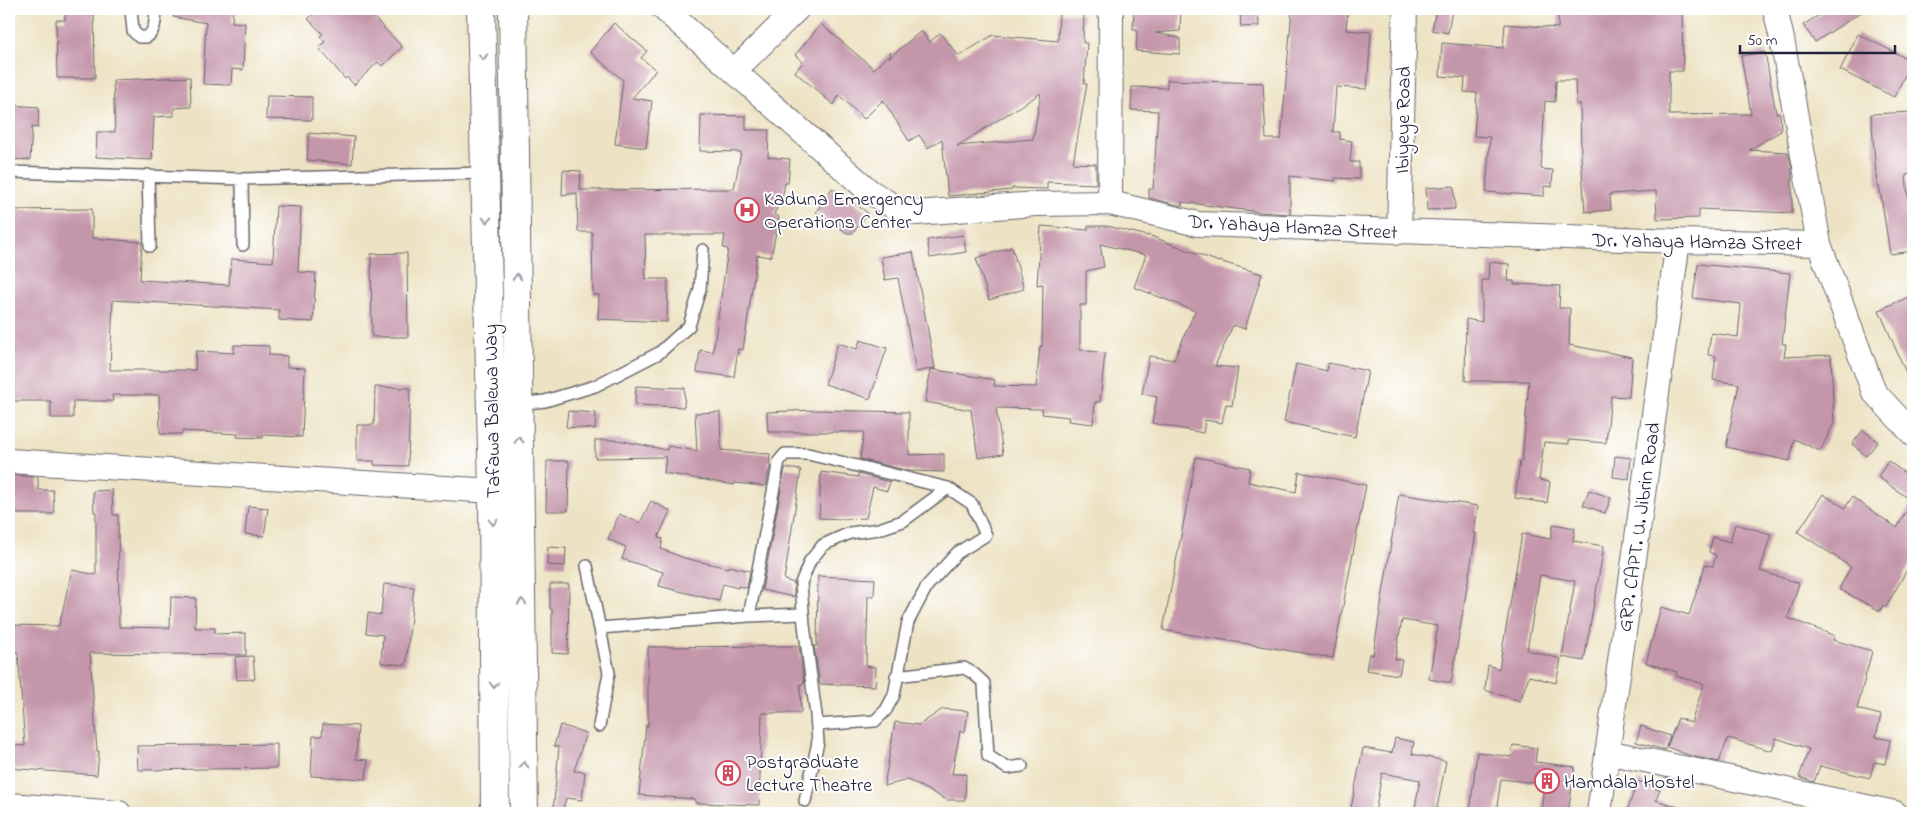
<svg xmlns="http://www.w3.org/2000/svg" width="1922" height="822" font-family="'Indie Flower',sans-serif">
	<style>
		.building { fill: #c496aa; fill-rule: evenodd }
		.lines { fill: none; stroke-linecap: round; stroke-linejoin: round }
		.lane-casing { stroke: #69666b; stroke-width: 14 }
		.street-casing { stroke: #69666b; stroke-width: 26 }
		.secondary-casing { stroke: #69666b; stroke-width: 30 }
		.lane { stroke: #fff; stroke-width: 11 }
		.street { stroke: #fff; stroke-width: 24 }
		.secondary { stroke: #fff; stroke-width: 28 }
		.oneway { stroke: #9c9ca7 }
		.labels { text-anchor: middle; stroke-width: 4; stroke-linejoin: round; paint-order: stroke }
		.street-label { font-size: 20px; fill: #22223b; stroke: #fff }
		.poi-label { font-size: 20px; fill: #22223b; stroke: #fff; text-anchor: start }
	</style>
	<rect width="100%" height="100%" fill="#fff"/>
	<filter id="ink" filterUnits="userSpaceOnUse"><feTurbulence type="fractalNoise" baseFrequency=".02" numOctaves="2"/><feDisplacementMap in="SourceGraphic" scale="10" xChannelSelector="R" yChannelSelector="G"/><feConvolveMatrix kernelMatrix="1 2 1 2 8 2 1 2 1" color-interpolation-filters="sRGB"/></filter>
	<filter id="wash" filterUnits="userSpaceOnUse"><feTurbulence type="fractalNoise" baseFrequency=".0096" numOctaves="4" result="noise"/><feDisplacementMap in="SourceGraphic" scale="20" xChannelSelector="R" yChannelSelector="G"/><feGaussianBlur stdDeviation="1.12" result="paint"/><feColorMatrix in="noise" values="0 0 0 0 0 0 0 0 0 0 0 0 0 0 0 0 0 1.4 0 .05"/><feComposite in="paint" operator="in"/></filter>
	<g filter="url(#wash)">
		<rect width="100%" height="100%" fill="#ede3c4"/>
		<g id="blocks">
			<path class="building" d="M65,9H94L95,78H57L56,20H65Z
				M173,9H233L232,22L245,23L243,70L232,69L231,85L203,84L206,23L173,17Z
				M319,9H366L402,47L382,66L378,62L354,85L347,77L345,79L319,48L325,42L320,36L323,34L308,19Z
				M1134,9H1181L1180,31L1155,33L1180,38V54L1136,51L1137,29H1133Z
				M1240,9H1258L1259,26L1241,27Z
				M1292,9H1348L1346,30L1371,32L1367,89L1336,87L1333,132H1340V139L1352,141L1350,162H1359V179L1335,178V181L1290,176V214L1259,212L1182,202V206L1149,198V189H1153L1158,111L1131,110L1132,87L1167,88V80L1263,83L1266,139H1281Z
				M1436,9H1452L1448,33L1432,30Z
				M1558,9H1682L1683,71H1669V115L1751,114L1741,56L1765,52L1776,113H1780L1781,131L1749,150L1788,152L1792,169V213L1699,209V218L1657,219L1656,191L1610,194L1611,210L1585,212L1581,155L1580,104H1576L1575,80H1556L1555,102L1545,101L1541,169L1553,170L1552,187L1544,186V196L1486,192L1490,137L1474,136L1477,93L1464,92L1465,78L1440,76L1442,43L1503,48L1505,24L1558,28Z
				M1829,9H1866L1815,42L1803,25Z
				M1059,13L1084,14L1083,43H1087L1084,84H1087L1073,163L1096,164V184L1047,182V189L1012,188V190L948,196L942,139L928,148L919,135L909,141L883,100L864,119L839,95L834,105L795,72L803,62L795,55L821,24L874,69L891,52L889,58L921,31L930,42L940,33L959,56L993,35L1058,41ZM1041,93L1033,139L957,146Z
				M614,23L647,51L641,58L656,70L632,98L652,101L646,148L615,144L623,80L590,52Z
				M1858,34L1912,61L1894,97L1840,70Z
				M190,77L191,107L174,108V116L154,117L152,160L96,157L97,132H115L113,80Z
				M267,96L312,97V120L266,119Z
				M9,105L39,107L38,128L32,127L30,160L9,159Z
				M1913,112V174L1906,175L1909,207L1913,206V251L1890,254L1881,196L1879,186H1877L1871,114Z
				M701,115L746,116V130H769L768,157L790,159L788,183H785L782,199L774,214L779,217L771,257L757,255L743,350L738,349L734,377L697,372L700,350L713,352L728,249L723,248L725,235H645L646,279H668L667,322L598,319L599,295H593L592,232H578L577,193L562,195L563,170L581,171L580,190L734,189L741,152L700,151Z
				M309,133L354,137L352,164L307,160Z
				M1454,186L1455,209L1427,210L1426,188Z
				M832,188L868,213L853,233H847L816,212Z
				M276,206L301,207L298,272L316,273L313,322L279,320V310L113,300L110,370H195L196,351L234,353V345L269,346V355L287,356V367L305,368L302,437L263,435V438L237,437L238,434L182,431V434H160L159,395H112L113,401H73V418H51V401H13L12,347H9V210L92,209V238L142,242L140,280L229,285L231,259L273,262Z
				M1041,226L1088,230V226H1107L1148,236V235L1219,262V261L1262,274L1245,329L1233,325L1215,366L1238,368L1232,406L1226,404L1222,423L1205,420L1203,433L1152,423L1157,397L1142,394L1149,356L1174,360L1195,311L1134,287L1146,255L1100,244L1104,267L1086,271V305H1080V350L1105,353L1100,402H1095L1093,424L1068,421L1069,417L1042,414L1043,409L996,408L1003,454L978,458L971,410L925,402L931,369L995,380L994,386L1036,387L1040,346L1042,347L1043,284L1037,285Z
				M963,235L966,252L930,258L927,240Z
				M1012,247L1024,289L989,300L976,258Z
				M913,252L935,368L916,372L898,278L885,280L881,257Z
				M407,253L408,337H372L371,254Z
				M1489,262L1509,264L1508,281H1514V284L1560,286L1559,308H1570L1569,345L1632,357L1629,397L1611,396L1606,443L1569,440V444L1544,442L1539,480L1550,482L1547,503L1515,498L1520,461H1522L1529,381H1465L1466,319L1482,322V280H1488Z
				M1698,264L1790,273L1782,344H1786L1784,357L1831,355L1834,423L1820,451L1794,439L1790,461L1726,447L1739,384L1713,380L1716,356L1708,355L1711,333L1738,337L1741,304L1693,298Z
				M1913,295V389L1879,310Z
				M860,340L887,348L870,399L825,384L838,343L857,349Z
				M1328,363L1368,371L1355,437L1284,422L1296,364L1327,371Z
				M636,386L685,388L684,407L635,405Z
				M375,387L410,388L408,466L374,465V461H357V425H374Z
				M816,410L909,412V455L944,454V472L909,471L860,459L864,432H768L767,412Z
				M568,411L596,413L595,429L566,427Z
				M720,412L721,450L770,454L769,465L770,466L766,486L735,483L734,485L664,473L666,457L595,458V440H618L667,450L668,446L697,451L695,413Z
				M1863,430L1878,442L1866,456L1852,444Z
				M1615,456L1631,458L1629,479L1613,477Z
				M1196,457L1250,468L1248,482L1296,492L1299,472L1366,485L1333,658L1163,630Z
				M547,461H569L568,511H546Z
				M1888,461L1913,479V559L1886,607L1883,605L1880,611L1839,589L1851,567L1798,532L1823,494L1845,508L1852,497L1897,528L1912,501L1878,477Z
				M785,468L801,470L784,580L794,583V597L762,590Z
				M821,472L858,477V474L890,482L887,491L873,487L866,518L842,519L819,518Z
				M9,475L38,477V490H53L54,514H9Z
				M112,490L113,515H118L119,627L170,628L171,597L196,598L195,628H215V634L246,633V655L90,653L97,751H99L97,775L9,768V745L25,746L18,652H9V625L59,626L72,570L96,575V512H94L93,491Z
				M1589,490L1611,498L1605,513L1583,505Z
				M1399,494L1478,506L1474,533H1476L1451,683L1429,679L1438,626L1402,620L1395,659L1402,660L1399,675L1366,670L1369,654L1373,655Z
				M651,501L670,511L658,538L663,539L661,549L684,558L728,568L729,566L750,571L747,588L738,586V588L723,584L719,601L659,586L663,572L622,559L626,547L608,539L619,514L640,523Z
				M248,506L268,508L264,536L245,534Z
				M1553,524L1575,528L1573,541L1604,546L1584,661L1562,657L1575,581L1540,575L1527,650L1561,659L1556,683L1529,676L1520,701L1485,690L1488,665L1499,669L1522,534L1551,539Z
				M1735,524L1771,534L1760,571L1799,583L1788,618L1835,636L1833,640L1872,651L1857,709L1881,715L1876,737L1890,740L1885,764L1874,762L1870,778L1820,766L1814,782L1799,777L1809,749L1776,738L1772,751L1728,738L1719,762L1691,756L1667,747L1678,718L1691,723L1704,684L1676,676L1677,672L1646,663L1661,607L1689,615L1705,565L1713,566L1716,555L1709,552L1713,537L1730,542Z
				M548,547L566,548L565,566L547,565Z
				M818,576L875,579L874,596H868L866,666L876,667L875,686L820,684L814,646H817Z
				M384,584L414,587L406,665L381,663L383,635L366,633L368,613L381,615Z
				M550,584H569L568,654L552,653V609H550Z
				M799,646L804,684H800L801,713H762L759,805L695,803V799L639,795L646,726H648V647Z
				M253,656L255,679L237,680L235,657Z
				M943,709L968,711L965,732L960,731L952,774H966L965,800H947L908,780L884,786L895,722L919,725Z
				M323,724L358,726L356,759L368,760L366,779L311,776L313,736H322Z
				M560,725L586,733L574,771L585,772L582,800L566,798L562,813H553L559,747L554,746Z
				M1641,726L1670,736L1665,750L1636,742Z
				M1395,738L1414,742L1412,754L1446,761L1436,813H1414L1420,780L1382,773L1375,813H1350L1363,748L1392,753Z
				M277,744V768L138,770L137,746Z
				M1513,745L1537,748L1535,762L1575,767L1568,813H1541L1544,784L1501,779L1496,813H1470L1477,752L1511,757Z
				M1638,781L1660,790L1656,800L1687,810V813H1626Z"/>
		</g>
	</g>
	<g filter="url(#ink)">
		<use href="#blocks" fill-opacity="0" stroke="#69666b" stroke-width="1"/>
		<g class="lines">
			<defs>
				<path id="lane" d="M131,9L133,31L139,37H147C156,30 155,20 156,9
					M9,172L242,179L486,173
					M148,175L150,246
					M242,179L243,245
					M519,404L545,401L595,386L659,353L689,326L700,289L703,250
					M587,566L609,673L599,726
					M749,616L803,614
					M600,628L749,616L779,461L785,454H808L948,488L972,504L986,535L957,553L927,586L908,622L894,695L886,710L875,721L817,725
					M896,676L964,668L973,673L984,683L988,756L1007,768L1022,766
					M805,801L818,742L816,715L804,625L801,583L810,561L823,545L850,533L879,529L903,521L948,488"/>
				<path id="street" d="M664,9L869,191L896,208L916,213L1036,204L1110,203L1198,224L1678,241L1819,244
					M1775,9L1782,39L1819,244L1874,392L1913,434
					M734,71L797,9
					M1110,203L1111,9
					M1399,232L1405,9
					M9,461L493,491
					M1607,752L1895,813
					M9,805L119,813
					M1599,813L1678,241"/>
				<path id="secondary" d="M481,9L493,491L495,813
					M513,9L524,813"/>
			</defs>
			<use href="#lane" class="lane-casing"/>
			<use href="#street" class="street-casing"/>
			<use href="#secondary" class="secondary-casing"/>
			<use href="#lane" class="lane"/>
			<use href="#street" class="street"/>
			<use href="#secondary" class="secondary"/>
		</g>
		<defs><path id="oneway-chevron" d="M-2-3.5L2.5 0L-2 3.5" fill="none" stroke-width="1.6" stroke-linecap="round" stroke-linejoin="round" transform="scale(1.25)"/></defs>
		<g class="oneway">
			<use href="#oneway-chevron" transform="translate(483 57) rotate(88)"/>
			<use href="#oneway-chevron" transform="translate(487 220) rotate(89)"/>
			<use href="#oneway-chevron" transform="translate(517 277) rotate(-91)"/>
			<use href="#oneway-chevron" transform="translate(519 440) rotate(-91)"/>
			<use href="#oneway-chevron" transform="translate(493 522) rotate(90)"/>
			<use href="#oneway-chevron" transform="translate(522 602) rotate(-91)"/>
			<use href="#oneway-chevron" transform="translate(494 685) rotate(90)"/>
			<use href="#oneway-chevron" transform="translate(524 765) rotate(-91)"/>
		</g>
	</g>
	<defs>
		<symbol id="hospital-ring" viewBox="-11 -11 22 22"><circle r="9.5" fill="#fff" stroke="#d1495b" stroke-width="1.5"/><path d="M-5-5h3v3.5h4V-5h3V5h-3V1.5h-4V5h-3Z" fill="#d1495b"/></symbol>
		<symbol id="building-ring" viewBox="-11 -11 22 22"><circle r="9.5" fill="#fff" stroke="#d1495b" stroke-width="1.5"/><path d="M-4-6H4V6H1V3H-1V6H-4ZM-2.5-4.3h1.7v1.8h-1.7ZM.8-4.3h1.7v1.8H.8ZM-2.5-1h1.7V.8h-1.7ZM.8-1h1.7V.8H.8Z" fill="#d1495b"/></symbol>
	</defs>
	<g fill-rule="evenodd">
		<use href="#hospital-ring" x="733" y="196" width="28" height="28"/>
		<use href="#building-ring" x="714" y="759" width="28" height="28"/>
		<use href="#building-ring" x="1533" y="767" width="28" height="28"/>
	</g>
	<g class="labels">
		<g class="street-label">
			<text transform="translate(1402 120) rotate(-89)" y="7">Ibiyeye Road</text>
			<text transform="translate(1293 226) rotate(3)" y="7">Dr. Yahaya Hamza Street</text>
			<text transform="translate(1697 241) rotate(1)" y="7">Dr. Yahaya Hamza Street</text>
			<text transform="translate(491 411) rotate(-91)" y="7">Tafawa Balewa Way</text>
			<text transform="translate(1638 527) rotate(-82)" y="7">GRP. CAPT. U. Jibrin Road</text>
		</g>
		<g class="poi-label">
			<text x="764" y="205">Kaduna Emergency<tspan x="764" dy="23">Operations Center</tspan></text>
			<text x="746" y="768">Postgraduate<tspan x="746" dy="23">Lecture Theatre</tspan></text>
			<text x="1564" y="788">Hamdala Hostel</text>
		</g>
	</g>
	<rect width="1922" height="822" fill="none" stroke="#fff" stroke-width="30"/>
	<path d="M1740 45v8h155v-8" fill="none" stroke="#22223b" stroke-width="2.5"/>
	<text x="1747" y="45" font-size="15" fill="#22223b" stroke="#ffffff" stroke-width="4" paint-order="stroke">50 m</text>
</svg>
